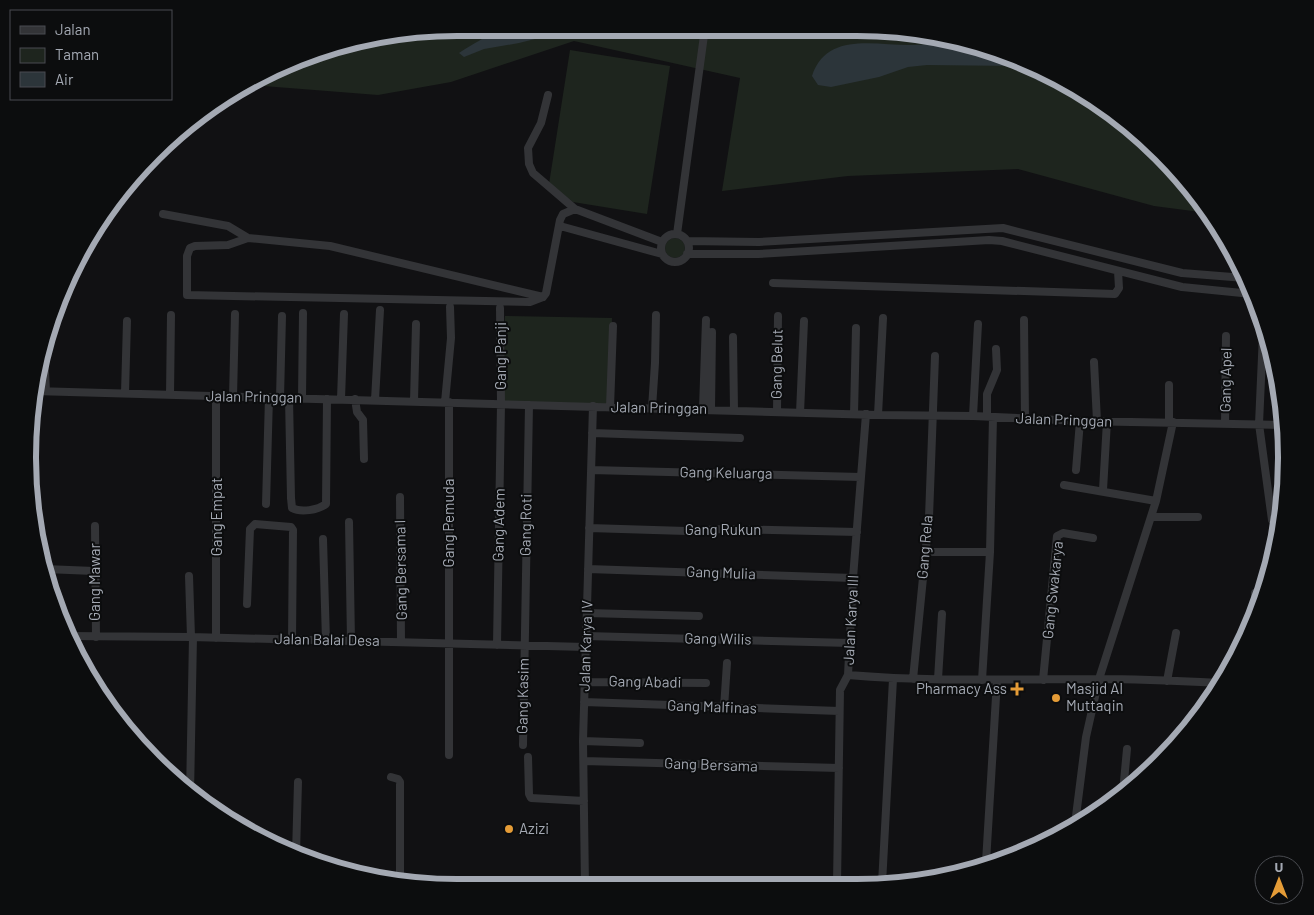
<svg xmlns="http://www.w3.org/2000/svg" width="1314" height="915" font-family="Barlow,sans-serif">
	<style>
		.green { fill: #1e251e }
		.water { fill: #2c353a }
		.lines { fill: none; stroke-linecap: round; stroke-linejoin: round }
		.minor { stroke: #333437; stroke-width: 8 }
		.poi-dot { fill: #e59c37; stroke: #0c0d0e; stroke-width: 2 }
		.labels { text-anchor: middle; stroke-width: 4; stroke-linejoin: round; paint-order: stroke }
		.street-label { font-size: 15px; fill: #a4a9b3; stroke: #0c0d0e }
		.poi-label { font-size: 15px; fill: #a4a9b3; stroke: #0c0d0e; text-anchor: start }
		.rim { fill: none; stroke: #a4a9b3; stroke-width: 6 }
	</style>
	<rect width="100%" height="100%" fill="#111113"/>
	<path class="green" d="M457,28H857L941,36L1072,85L1180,174L1208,213L1154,206L1018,169L848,176L722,191L740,78L574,41L451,82L378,95L251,85L346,42Z
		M570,50L670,66L647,214L573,202L549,184Z
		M665 248a10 10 0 1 1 20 0a10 10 0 1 1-20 0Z
		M505,316L612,318L610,404L503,401Z"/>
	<path class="water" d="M497,28H579L519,43L484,49L464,57L459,53C472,44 486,38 497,28Z
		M955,41L1019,66L927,65L908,67L879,77L831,87L818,85L812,76C826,32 874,45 909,45C924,45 939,43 955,41Z
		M1024,67L1072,85L1087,98L1053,84L1038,81Z"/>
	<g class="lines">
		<path class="minor" d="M548,95L541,123L528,148L529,164L533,173L575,209L662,242
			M163,214L228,226L248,238L330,246L543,297
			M560,226L662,254
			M677,234L705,28
			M661 248a14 14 0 1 1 28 0a14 14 0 1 1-28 0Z
			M248,238L228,245L195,246L190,248L187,256V295L530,302L543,297L546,293L560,220L563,214L575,209
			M687,241L759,242L1003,228L1182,273L1245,278
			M687,254H758L989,240L1002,241L1182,287L1252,294
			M773,283L1115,294L1119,288L1118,271
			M1024,320L1025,419
			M1263,334L1259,424L1272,520
			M733,337L734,410
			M44,354L46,391
			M1094,362L1097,421
			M1169,385V422
			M34,391L878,415L973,416L1080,421L1284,425
			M125,393L127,321
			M170,395L171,315
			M216,396V638
			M233,397L235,314
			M280,398L282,316
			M289,398L291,498L292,508C301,513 318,510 326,504L327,399
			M302,398L303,313
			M341,399L344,314
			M355,399L357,412L363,420L364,459
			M375,400L380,310
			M414,401L416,324
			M445,402L451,338L450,307
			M449,402V755
			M610,407L613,326
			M652,408L655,363L656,315
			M703,409L706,320
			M711,409L712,332
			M777,412L778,316
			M800,413L804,321
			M854,414L856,328
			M878,415L883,318
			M973,416L978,324
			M987,416V394L997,370L996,349
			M1225,424L1226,336
			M592,433L740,438
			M591,470L861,477
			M1076,470L1080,421
			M1064,485L1156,501
			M1103,490L1107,421
			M400,497L401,642
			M266,504L269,397
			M1151,517H1198
			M349,522L351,641
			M95,526L96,637
			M589,528L686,531L724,529L857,532
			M36,535L37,509
			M323,539L326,641
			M925,552H990
			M45,569L94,571
			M588,569L853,578
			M189,576L191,637
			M247,604L250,529L255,524L291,527L293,530L292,640
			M587,613L699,616
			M1255,614V593
			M68,636L191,637L586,647
			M586,636L850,643
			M497,645L501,404L500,308
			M848,675C932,682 1015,679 1099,679C1139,679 1180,681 1220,683
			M913,679L929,517L935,356
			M938,679L942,614
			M982,680L990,552L993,417
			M1043,680L1057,536L1063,533L1093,538
			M1167,681L1176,633
			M585,682L706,683
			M584,702L839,711
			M724,708L727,663
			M583,741L640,743
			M523,745L529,405
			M528,757L529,794L531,798L584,801
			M584,761L839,768
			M391,777L398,779L400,782V882
			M1123,792L1127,749
			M190,794L193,637
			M1075,824L1086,737L1099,679L1156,501L1173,422
			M296,854L298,782
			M986,862L997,680
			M837,884L840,690L848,675L853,578L866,414
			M882,884L893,679
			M585,886L583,741L593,406"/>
	</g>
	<g class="poi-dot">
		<path d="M1014.5 681.5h5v5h5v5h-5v5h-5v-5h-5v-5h5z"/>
		<circle cx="1056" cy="698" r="5"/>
		<circle cx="509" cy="829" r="5"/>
	</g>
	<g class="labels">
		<g class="street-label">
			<text transform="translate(501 356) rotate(-90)" y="5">Gang Panji</text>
			<text transform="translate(777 364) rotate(-89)" y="5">Gang Belut</text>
			<text transform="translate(1226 380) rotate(-89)" y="5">Gang Apel</text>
			<text transform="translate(254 397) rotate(1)" y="5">Jalan Pringgan</text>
			<text transform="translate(659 408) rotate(1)" y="5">Jalan Pringgan</text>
			<text transform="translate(1064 420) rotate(2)" y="5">Jalan Pringgan</text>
			<text transform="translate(726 473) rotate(1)" y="5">Gang Keluarga</text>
			<text transform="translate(217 517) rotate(-90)" y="5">Gang Empat</text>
			<text transform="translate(449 523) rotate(-90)" y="5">Gang Pemuda</text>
			<text transform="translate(499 525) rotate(-89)" y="5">Gang Adem</text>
			<text transform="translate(526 525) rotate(-89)" y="5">Gang Roti</text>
			<text x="723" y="535">Gang Rukun</text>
			<text transform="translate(925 547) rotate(-85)" y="5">Gang Rela</text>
			<text transform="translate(401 570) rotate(-91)" y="5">Gang Bersama I</text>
			<text transform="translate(721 573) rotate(2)" y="5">Gang Mulia</text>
			<text transform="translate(95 582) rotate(-90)" y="5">Gang Mawar</text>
			<text transform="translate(1053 590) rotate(-84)" y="5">Gang Swakarya</text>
			<text transform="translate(851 620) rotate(-87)" y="5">Jalan Karya III</text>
			<text transform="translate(718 639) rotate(1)" y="5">Gang Wilis</text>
			<text transform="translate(327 640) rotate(1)" y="5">Jalan Balai Desa</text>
			<text transform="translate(586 646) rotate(-88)" y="5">Jalan Karya IV</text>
			<text transform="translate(645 682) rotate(1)" y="5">Gang Abadi</text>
			<text transform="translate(523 696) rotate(-89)" y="5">Gang Kasim</text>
			<text transform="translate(712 707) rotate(2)" y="5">Gang Malfinas</text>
			<text transform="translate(711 765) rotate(2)" y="5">Gang Bersama</text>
		</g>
		<g class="poi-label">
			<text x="1007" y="694" text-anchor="end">Pharmacy Ass</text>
			<text x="1066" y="694">Masjid Al<tspan x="1066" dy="17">Muttaqin</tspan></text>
			<text x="519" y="834">Azizi</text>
		</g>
	</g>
	<path d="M0 0H1314V915H0ZM457 36H857A421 421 0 0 1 1278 457V458A421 421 0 0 1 857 879H457A421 421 0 0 1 36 458V457A421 421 0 0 1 457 36Z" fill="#0c0d0e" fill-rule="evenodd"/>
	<path class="rim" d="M457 36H857A421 421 0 0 1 1278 457V458A421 421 0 0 1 857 879H457A421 421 0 0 1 36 458V457A421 421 0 0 1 457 36Z"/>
	<rect x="10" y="10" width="162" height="90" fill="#0c0d0e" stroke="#494b50"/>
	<rect x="20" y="26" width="25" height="8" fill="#333437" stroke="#494b50"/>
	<text x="55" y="35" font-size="15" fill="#a4a9b3">Jalan</text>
	<rect x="20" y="48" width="25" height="15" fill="#1e251e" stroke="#494b50"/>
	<text x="55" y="60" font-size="15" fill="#a4a9b3">Taman</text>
	<rect x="20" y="72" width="25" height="15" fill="#2c353a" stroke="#494b50"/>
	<text x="55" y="85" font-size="15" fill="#a4a9b3">Air</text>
	<g transform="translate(1279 880)"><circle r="24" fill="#0c0d0e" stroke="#494b50"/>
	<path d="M0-4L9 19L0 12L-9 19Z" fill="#e59c37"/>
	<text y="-8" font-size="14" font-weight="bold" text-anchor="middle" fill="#a4a9b3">U</text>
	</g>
</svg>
